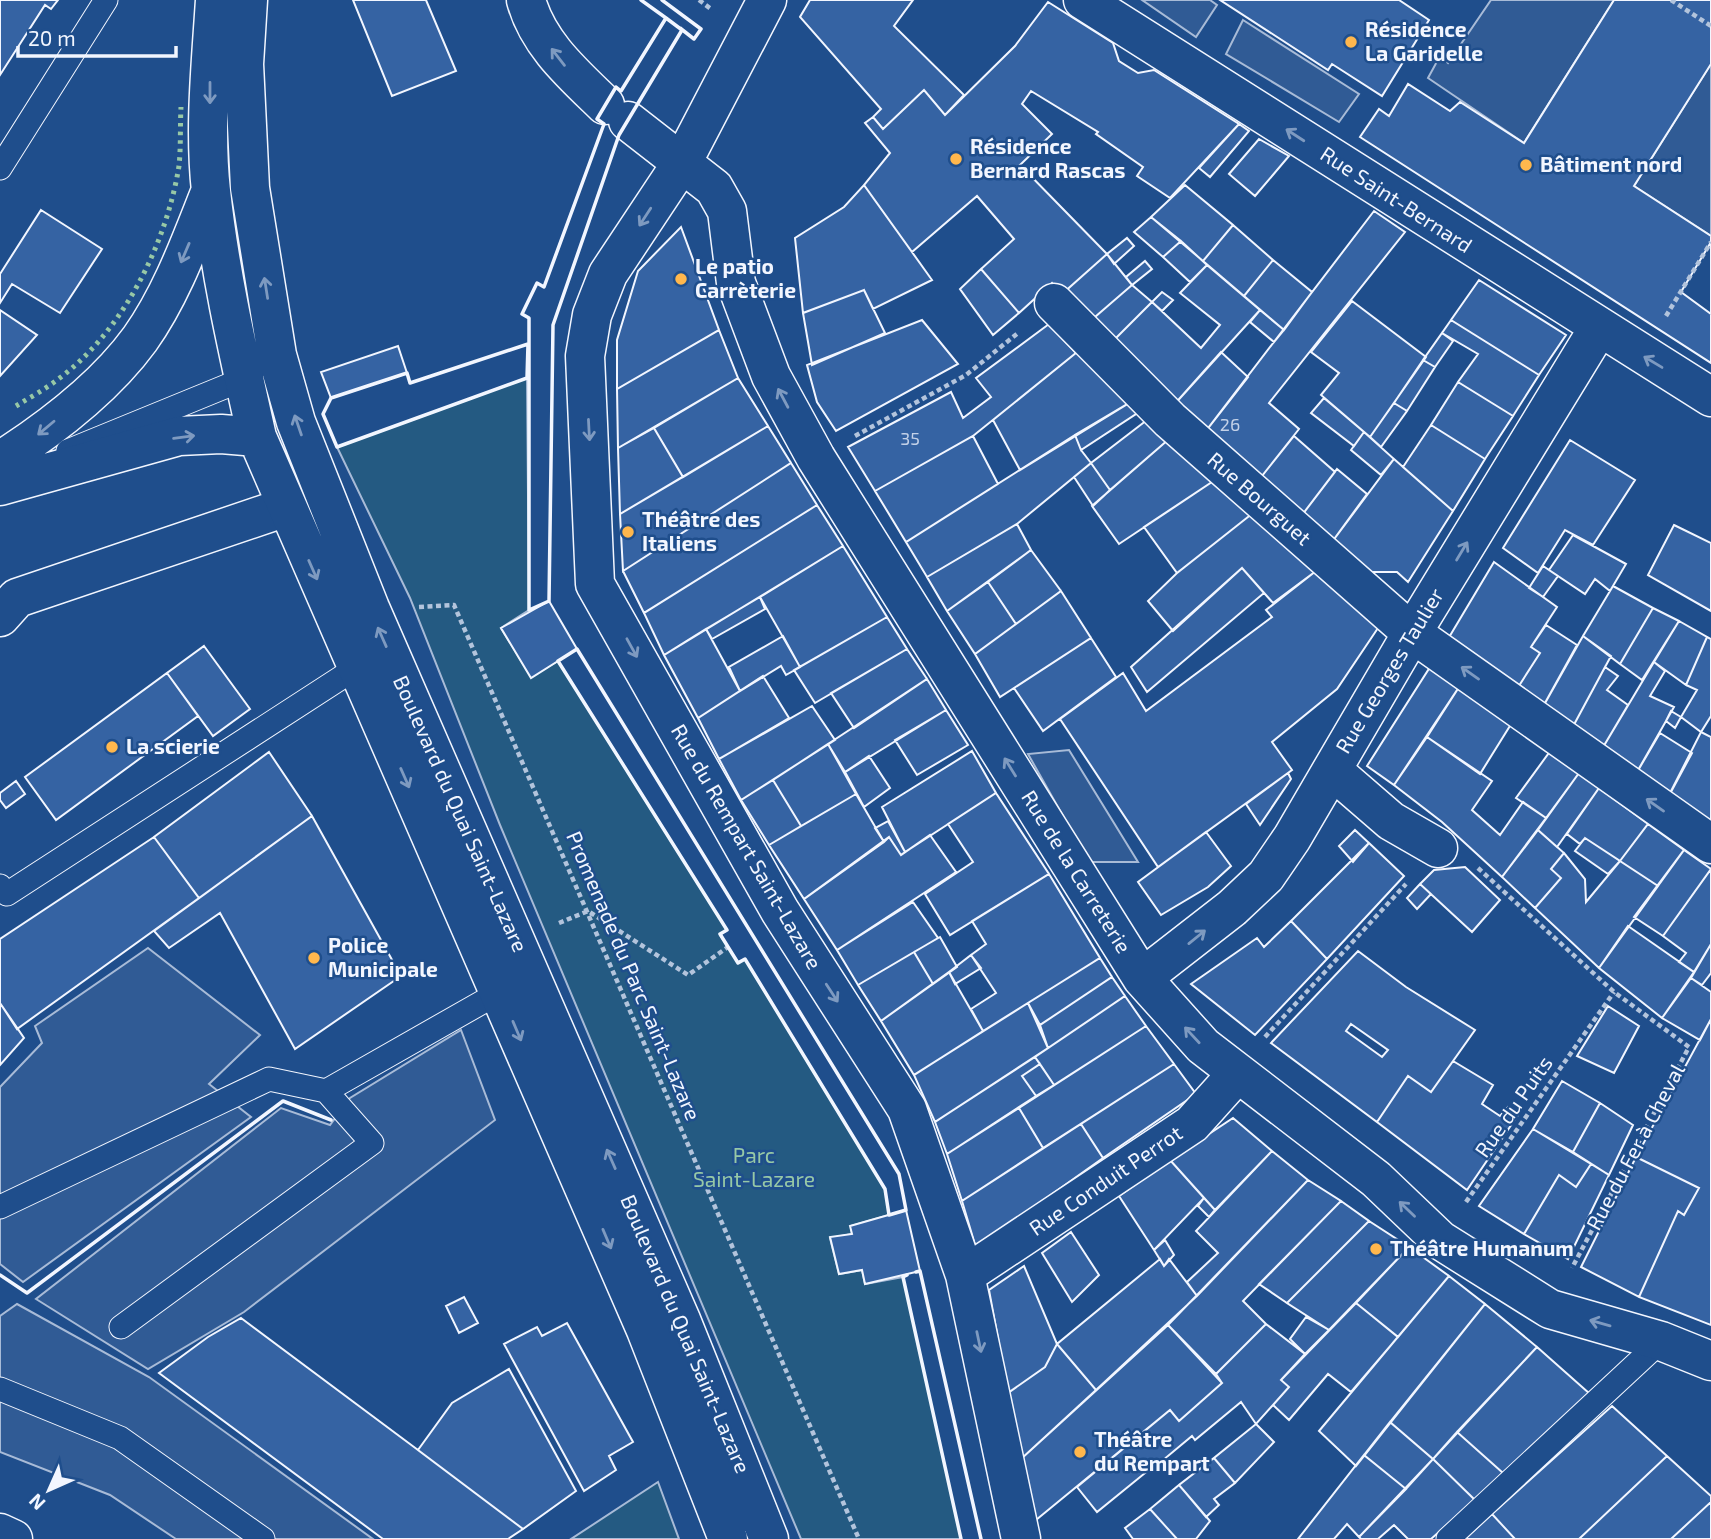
<svg xmlns="http://www.w3.org/2000/svg" width="1711" height="1539" font-family="'Exo 2',sans-serif">
	<style>
		.green { fill: #245a82; stroke: #a8bbd7; stroke-width: 2 }
		.parking { fill: #305b95; stroke: #a8bbd7; stroke-width: 2 }
		.building { fill: #3563a3; stroke: #f2f6ff; stroke-width: 2; fill-rule: evenodd }
		.lines { fill: none; stroke-linecap: round; stroke-linejoin: round }
		.service-casing { stroke: #f2f6ff; stroke-width: 25 }
		.minor-casing { stroke: #f2f6ff; stroke-width: 41 }
		.primary-casing { stroke: #f2f6ff; stroke-width: 41 }
		.path { stroke: #b3c4dc; stroke-width: 4.5; stroke-dasharray: 5 3.5; stroke-linecap: butt }
		.service { stroke: #1f4e8c; stroke-width: 23 }
		.minor { stroke: #1f4e8c; stroke-width: 38 }
		.primary { stroke: #1f4e8c; stroke-width: 38 }
		.hedge { stroke: #97c8a6; stroke-width: 5; stroke-dasharray: 3.5 5; stroke-linecap: butt }
		.wall { stroke: #f2f6ff; stroke-width: 3.5 }
		.oneway { stroke: #7e9ac0 }
		.poi-dot { fill: #ffb74d; stroke: #1f4e8c; stroke-width: 2.5 }
		.labels { text-anchor: middle; stroke-width: 5; stroke-linejoin: round; paint-order: stroke }
		.number-label { font-size: 18px; fill: #c3d1e8 }
		.poi-label { font-size: 21px; font-weight: bold; fill: #f2f6ff; stroke: #1f4e8c; text-anchor: start }
		.street-label { font-size: 21px; fill: #f2f6ff; stroke: #1f4e8c }
		.park-label { font-size: 21px; fill: #97c8a6; stroke: #1f4e8c }
	</style>
	<rect width="100%" height="100%" fill="#1f4e8c"/>
	<path class="green" d="M527,378L529,610L501,628L531,677L558,661L727,930L720,935L738,962L745,959L885,1189L889,1215L851,1226L852,1234L830,1238L839,1274L862,1270L865,1284L903,1277L961,1539H801L500,825L410,598L337,447Z
		M658,1482L679,1539H571Z"/>
	<path class="parking" d="M1142,0H1210L1217,5L1196,37Z
		M1491,0H1614L1524,143L1428,78L1440,56L1448,63Z
		M1243,20L1359,94L1339,122L1226,54Z
		M1711,64V236L1634,186Z
		M1069,750L1138,862H1089L1028,754Z
		M148,948L260,1035L209,1084L251,1117L23,1282L0,1264V1087L42,1043L35,1026Z
		M461,1030L495,1120L244,1312L148,1369L36,1299L281,1108L330,1125L350,1098Z
		M17,1304L149,1377L373,1539H176L110,1495L0,1452V1316Z"/>
	<path class="building" d="M0,0H58L51,9L45,5L0,75Z
		M353,0H426L456,71L392,96Z
		M810,0H913L894,26L964,95L945,115L924,90L883,129L873,117L881,109L800,17Z
		M1220,0H1399L1429,20L1382,96L1332,64L1328,70Z
		M1614,0H1711V64L1634,186L1711,236V363L1360,137L1379,109L1389,116L1408,84L1450,111L1460,102L1524,143Z
		M1048,2L1113,43L1119,61L1138,73L1154,70L1239,124L1170,198L1137,176L1143,167L1096,134L1098,132L1031,91L1022,104L1052,134L1020,165L1107,254L1062,294L1052,283L1019,313L981,269L1014,239L977,196L912,252L864,185L890,153L865,123L873,117L883,129L924,90L945,115L1015,46Z
		M1239,124L1249,131L1210,177L1199,168Z
		M1259,139L1289,156L1255,196L1229,174Z
		M864,185L932,280L873,309L864,290L803,313L795,238L844,207Z
		M1185,185L1233,225L1203,261L1151,217Z
		M41,210L102,249L60,313L12,284L0,303V274Z
		M1374,211L1405,232L1269,403L1299,429L1258,481L1202,436Z
		M1151,217L1181,241L1163,257L1134,232Z
		M1233,225L1273,260L1244,296L1203,261Z
		M681,227L719,330L617,389V340L638,271Z
		M1127,238L1134,246L1114,264L1107,254Z
		M1181,241L1207,265L1190,282L1163,257Z
		M1711,242V314L1681,292Z
		M1107,254L1132,285L1088,323L1062,294Z
		M1273,260L1312,292L1284,330L1244,296Z
		M1145,261L1152,269L1132,285L1126,277Z
		M1207,265L1260,310L1172,407L1108,346L1152,302L1201,348L1220,325L1180,293Z
		M981,269L1019,313L993,335L960,289Z
		M1479,280L1566,335L1539,375L1451,320Z
		M1132,285L1152,302L1108,346L1088,323Z
		M864,290L885,333L812,365L803,313Z
		M1162,292L1173,300L1162,311L1152,302Z
		M1352,301L1426,357L1370,437L1321,395L1339,373L1311,352Z
		M0,310L37,335L0,376Z
		M1260,310L1284,330L1274,342L1250,322Z
		M922,320L958,364L836,431L817,402L807,365Z
		M1451,320L1539,375L1513,416L1458,382L1478,354L1442,333Z
		M1049,324L1076,353L973,436L875,491L848,447L951,392L963,418L991,397L976,378Z
		M719,330L738,378L618,448L617,389Z
		M1442,333L1453,341L1435,367L1423,360Z
		M398,346L407,373L331,398L321,372Z
		M1077,352L1129,403L1020,470L993,420Z
		M1221,352L1248,377L1202,436L1172,407Z
		M1423,360L1435,367L1407,411L1394,403Z
		M738,378L768,426L683,477L654,428Z
		M1458,382L1513,416L1485,459L1431,425Z
		M1324,398L1364,432L1354,446L1311,413Z
		M1129,403L1139,412L1081,450L1075,435Z
		M1394,403L1407,411L1381,447L1370,437Z
		M1147,420L1169,439L1110,490L1091,463Z
		M1431,425L1485,459L1453,511L1403,467Z
		M768,426L791,463L623,571L620,514Z
		M654,428L683,477L620,514L618,448Z
		M1364,432L1394,459L1381,475L1351,450Z
		M1075,435L1081,450L1091,463L1017,524L927,577L906,542Z
		M973,436L998,484L906,542L875,491Z
		M1294,436L1335,472L1299,519L1258,481Z
		M1169,439L1215,480L1119,544L1092,506Z
		M1570,440L1635,480L1593,545L1565,530L1538,573L1503,548Z
		M1394,459L1453,511L1408,582L1397,572H1360L1329,546Z
		M791,463L817,505L644,613L623,571Z
		M1091,463L1110,490L1093,506L1074,477Z
		M1337,469L1367,494L1329,546L1299,519Z
		M1215,480L1253,513L1177,573L1144,527Z
		M817,505L843,546L664,655L644,613Z
		M1253,513L1316,571L1273,603L1242,568L1173,631L1148,601L1177,573Z
		M1017,524L1031,550L947,611L927,577Z
		M1674,525L1711,543V611L1648,575Z
		M1573,535L1626,564L1610,591L1595,579L1585,594L1549,570Z
		M843,546L887,617L800,667L760,597Z
		M1031,550L1061,591L1016,624L988,582Z
		M1494,562L1557,607L1531,647L1540,653L1515,692L1448,639Z
		M1543,566L1558,576L1543,597L1529,588Z
		M1242,568L1264,593L1147,692L1131,667Z
		M1316,571L1378,628L1337,689L1272,742L1292,770L1158,867L1060,719L1123,673L1146,711L1272,617L1266,610Z
		M988,582L1016,624L975,654L947,611Z
		M1613,586L1653,608L1620,664L1583,636Z
		M1061,591L1091,638L1000,697L975,654Z
		M760,597L765,609L712,639L706,629Z
		M549,601L577,649L531,678L501,628Z
		M1653,608L1679,621L1642,680L1620,664Z
		M887,617L907,649L815,703L794,670Z
		M1679,621L1707,637L1686,685L1654,662Z
		M1546,625L1577,645L1540,712L1515,692L1540,653L1531,647Z
		M706,629L740,691L698,718L664,655Z
		M783,636L800,667L786,675L781,666L740,691L729,667Z
		M1583,636L1611,656L1570,732L1540,712Z
		M1707,637L1711,639V716L1701,732L1681,717L1697,690L1686,685Z
		M1091,638L1116,677L1043,731L1014,688Z
		M204,646L250,709L213,736L167,673Z
		M907,649L927,679L854,728L831,693Z
		M1654,662L1665,671L1650,696L1674,707L1633,779L1599,754Z
		M1432,664L1461,684L1394,785L1367,766Z
		M1605,667L1618,676L1607,690L1628,705L1599,754L1570,732Z
		M167,673L198,716L56,820L25,777Z
		M763,676L789,718L719,759L698,718Z
		M927,679L946,710L845,772L828,744Z
		M1461,684L1513,721L1480,774L1427,737Z
		M812,706L835,740L741,800L719,759Z
		M946,710L968,745L917,775L895,740Z
		M1671,711L1681,717L1675,728L1666,721Z
		M1701,732L1711,737V819L1704,832L1665,803Z
		M1660,733L1692,753L1665,803L1633,779Z
		M1427,737L1492,781L1472,810L1500,835L1523,802L1546,818L1502,877L1442,822L1394,785Z
		M828,744L856,794L801,826L773,780Z
		M1551,750L1579,773L1546,818L1516,798Z
		M972,751L996,793L905,852L882,807Z
		M269,752L312,816L199,898L154,837Z
		M869,756L890,788L864,807L845,772Z
		M1288,773L1291,779L1260,825L1246,804Z
		M1579,773L1599,788L1557,847L1538,830Z
		M773,780L801,826L769,845L741,800Z
		M16,781L25,794L6,808L0,800V793Z
		M1599,788L1648,824L1620,861L1585,838L1580,844L1567,834Z
		M996,793L1049,874L950,935L925,894L973,862L948,824Z
		M856,794L884,842L804,899L769,845Z
		M312,816L401,976L295,1049L220,913L169,948L154,931Z
		M888,821L905,852L901,855L889,837L884,842L875,828Z
		M1648,824L1684,850L1658,886L1620,861Z
		M1355,830L1369,843L1353,862L1339,846Z
		M1538,830L1564,853L1551,869L1561,878L1535,908L1502,877Z
		M1206,832L1231,866L1208,887L1161,915L1138,882Z
		M930,835L956,872L837,950L804,899L889,837L901,855Z
		M154,837L199,898L17,1029L0,1003V939Z
		M1585,838L1620,861L1608,874L1575,851Z
		M1369,843L1404,876L1327,959L1291,921Z
		M1684,850L1711,869L1663,936L1634,917Z
		M1564,853L1585,879L1586,902L1620,861L1658,886L1599,968L1535,908L1561,878L1551,869Z
		M1465,867L1500,900L1472,932L1420,884L1434,870Z
		M1711,869V944L1694,972L1679,962L1686,953L1663,936Z
		M1049,874L1100,958L983,1031L971,1009L996,993L971,955L986,944L972,921Z
		M1420,884L1431,894L1417,909L1407,898Z
		M913,902L938,938L858,985L837,950Z
		M1291,921L1327,959L1255,1035L1191,984L1257,938L1264,947Z
		M1628,926L1694,972L1662,1018L1599,968Z
		M940,937L957,967L933,984L914,952Z
		M1711,944V973L1702,985L1691,978Z
		M1358,951L1406,987L1475,1030L1431,1092L1408,1076L1377,1122L1271,1043ZM1351,1024L1388,1050L1382,1057L1346,1031Z
		M914,952L933,984L881,1021L858,985Z
		M971,955L981,968L955,984L949,972Z
		M1100,958L1112,977L1040,1025L1028,1003Z
		M949,972L983,1031L914,1075L881,1021Z
		M1112,977L1125,996L1048,1048L1040,1025Z
		M1691,978L1711,992V1019L1700,1040L1662,1018Z
		M1125,996L1146,1026L1054,1085L1035,1057Z
		M0,1003L24,1038L0,1065Z
		M1028,1003L1048,1048L935,1122L914,1075Z
		M1608,1006L1639,1026L1614,1073L1577,1056Z
		M1711,1019V1325L1639,1297L1678,1211L1684,1215L1699,1188L1636,1157Z
		M1146,1026L1174,1064L1043,1148L1019,1108Z
		M1035,1057L1040,1064L1022,1076L1036,1096L947,1154L935,1122Z
		M1453,1061L1493,1085L1482,1104L1500,1116L1508,1107L1518,1115L1467,1190L1377,1122L1408,1076L1431,1092Z
		M1040,1064L1054,1085L1036,1096L1022,1076Z
		M1174,1064L1196,1094L1103,1158L1081,1124Z
		M1562,1081L1600,1103L1573,1152L1533,1129Z
		M1600,1103L1633,1125L1609,1175L1573,1152Z
		M1019,1108L1043,1148L962,1201L947,1154Z
		M1233,1118L1272,1151L1215,1210L1170,1160Z
		M1081,1124L1103,1158L976,1248L962,1201Z
		M1533,1129L1591,1164L1576,1187L1559,1175L1524,1234L1479,1206Z
		M1272,1151L1308,1180L1197,1296L1187,1282L1218,1253L1196,1231Z
		M1636,1157L1699,1188L1684,1215L1678,1211L1639,1297L1581,1267Z
		M1170,1160L1204,1198L1154,1250L1119,1196Z
		M1591,1164L1609,1175L1568,1259L1524,1234L1559,1175L1576,1187Z
		M1308,1180L1341,1201L1243,1301L1266,1324L1216,1374L1168,1325Z
		M1204,1198L1215,1210L1209,1217L1198,1206Z
		M1341,1201L1369,1221L1287,1303L1259,1284Z
		M906,1210L920,1271L865,1284L862,1270L839,1274L830,1237L852,1234L850,1226Z
		M1369,1221L1409,1247L1329,1330L1287,1303Z
		M1071,1232L1099,1275L1072,1302L1042,1253Z
		M1165,1240L1174,1255L1164,1266L1154,1250Z
		M1409,1247L1449,1276L1398,1337L1356,1303Z
		M1160,1259L1164,1266L1169,1259L1197,1296L1096,1390L1057,1344Z
		M1024,1266L1057,1344L1045,1367L1008,1393L989,1290Z
		M1449,1276L1485,1304L1356,1466L1319,1431Z
		M464,1297L478,1323L459,1333L446,1306Z
		M1356,1303L1398,1337L1351,1392L1328,1374L1289,1420L1273,1405L1289,1387L1281,1380Z
		M1485,1304L1537,1347L1433,1459L1390,1422Z
		M1306,1317L1329,1330L1305,1354L1290,1339Z
		M241,1318L418,1450L523,1529L508,1539H383L159,1373L208,1337Z
		M567,1323L633,1442L609,1456L616,1470L584,1491L504,1344L537,1327L542,1336Z
		M1266,1324L1305,1354L1281,1380L1289,1387L1273,1405L1256,1424L1241,1402L1195,1440L1192,1436L1162,1461L1161,1460L1097,1512L1077,1487L1170,1410L1179,1421L1222,1383L1216,1374Z
		M1168,1325L1222,1383L1179,1421L1170,1410L1036,1520L1021,1459Z
		M1057,1344L1096,1390L1021,1459L1008,1393L1045,1367Z
		M1537,1347L1590,1394L1503,1473L1457,1432Z
		M509,1369L576,1491L523,1529L418,1450L452,1403Z
		M1612,1406L1667,1456L1579,1539H1515L1492,1514Z
		M1390,1422L1433,1459L1406,1489L1364,1455Z
		M1256,1424L1274,1442L1235,1483L1214,1458Z
		M1457,1432L1503,1473L1475,1500L1433,1459Z
		M1364,1455L1406,1489L1359,1537L1347,1524L1334,1539H1298Z
		M1667,1456L1711,1496V1502L1671,1539H1579Z
		M1214,1458L1235,1483L1214,1499L1219,1505L1206,1517L1179,1485Z
		M1433,1459L1475,1500L1431,1539H1408L1394,1525L1378,1539H1361L1359,1537Z
		M1179,1485L1210,1521L1196,1539H1177L1150,1509Z
		M1711,1502V1539H1671Z
		M1150,1509L1177,1539H1133L1125,1528Z
		M1492,1514L1515,1539H1465Z"/>
	<g class="lines">
		<defs>
			<path id="service" d="M0,168L106,0
				M68,451L244,379L252,373
				M0,886L7,894L356,668
				M0,1207L269,1079L326,1091
				M121,1327L372,1143L326,1091L500,992
				M0,1389L120,1438L263,1539
				M1448,1539L1661,1341"/>
			<path id="minor" d="M526,0C538,44 573,74 605,105
				M767,0L683,161L608,274L592,315L585,356L595,584L780,911L907,1109L965,1275L1021,1539
				M1083,0L1711,397
				M628,121L714,188L727,211L736,283L771,376L816,458L1142,978L1203,1046L1376,1179L1440,1240L1550,1309L1661,1341L1711,1361
				M1054,303L1170,420L1412,633L1711,844
				M0,617L17,598L286,507
				M1332,770L1391,821L1438,848
				M1142,978L1232,908L1266,876L1292,838L1412,633L1598,329
				M965,1275L1192,1124L1236,1075"/>
			<path id="primary" d="M215,0C211,63 204,128 211,191C220,274 239,356 257,437L646,1330L728,1539
				M248,0L244,64L250,188L277,355L296,422L370,608L681,1320L769,1539
				M0,461C50,429 105,387 140,339C172,294 191,240 211,190
				M0,486L179,436L221,434L257,437
				M0,1533L13,1539"/>
		</defs>
		<use href="#service" class="service-casing"/>
		<use href="#minor" class="minor-casing"/>
		<use href="#primary" class="primary-casing"/>
		<path class="path" d="M699,0L711,9
			M1671,0L1711,26
			M1666,316L1711,242
			M855,436L966,375L1018,333
			M419,607L454,605L859,1539
			M1478,868L1614,992L1689,1047L1572,1268
			M559,923L588,911L688,975L728,947
			M1265,1037L1406,884
			M1466,1202L1614,992"/>
		<use href="#service" class="service"/>
		<use href="#minor" class="minor"/>
		<use href="#primary" class="primary"/>
		<path class="hedge" d="M16,406C29,398 44,390 57,380C123,332 166,245 179,166C181,147 180,126 181,107"/>
		<path class="wall" d="M641,0L666,18
			M662,0L701,29L694,39L680,28
			M666,18L682,30L619,135L553,325L549,601L529,610V318L522,314L537,283L544,287L604,124L597,119L616,87L621,91Z
			M528,344L527,378L337,447L323,414L331,398L407,373L410,383Z
			M577,649L899,1174L906,1210L889,1215L885,1189L745,959L738,963L720,934L727,930L558,661Z
			M916,1272L920,1271L981,1539
			M0,1275L27,1293L283,1101L331,1120
			M907,1275L903,1277L961,1539"/>
	</g>
	<defs><path id="oneway-shaft" d="M-6 0H5M1.5-3L5.5 0L1.5 3" fill="none" stroke-width="1.6" stroke-linecap="round" stroke-linejoin="round" transform="scale(1.75)"/></defs>
	<g class="oneway">
		<use href="#oneway-shaft" transform="translate(558 57) rotate(-128)"/>
		<use href="#oneway-shaft" transform="translate(210 93) rotate(90)"/>
		<use href="#oneway-shaft" transform="translate(1295 135) rotate(-147)"/>
		<use href="#oneway-shaft" transform="translate(645 217) rotate(123)"/>
		<use href="#oneway-shaft" transform="translate(185 253) rotate(113)"/>
		<use href="#oneway-shaft" transform="translate(266 288) rotate(-99)"/>
		<use href="#oneway-shaft" transform="translate(1653 362) rotate(-149)"/>
		<use href="#oneway-shaft" transform="translate(783 398) rotate(-118)"/>
		<use href="#oneway-shaft" transform="translate(298 425) rotate(-109)"/>
		<use href="#oneway-shaft" transform="translate(46 428) rotate(140)"/>
		<use href="#oneway-shaft" transform="translate(589 430) rotate(87)"/>
		<use href="#oneway-shaft" transform="translate(184 437) rotate(-7)"/>
		<use href="#oneway-shaft" transform="translate(1462 551) rotate(-59)"/>
		<use href="#oneway-shaft" transform="translate(313 570) rotate(66)"/>
		<use href="#oneway-shaft" transform="translate(382 637) rotate(-114)"/>
		<use href="#oneway-shaft" transform="translate(632 648) rotate(61)"/>
		<use href="#oneway-shaft" transform="translate(1470 673) rotate(-145)"/>
		<use href="#oneway-shaft" transform="translate(1010 767) rotate(-122)"/>
		<use href="#oneway-shaft" transform="translate(405 778) rotate(66)"/>
		<use href="#oneway-shaft" transform="translate(1655 805) rotate(-145)"/>
		<use href="#oneway-shaft" transform="translate(1197 937) rotate(-39)"/>
		<use href="#oneway-shaft" transform="translate(832 993) rotate(57)"/>
		<use href="#oneway-shaft" transform="translate(517 1031) rotate(67)"/>
		<use href="#oneway-shaft" transform="translate(1192 1035) rotate(-133)"/>
		<use href="#oneway-shaft" transform="translate(611 1159) rotate(-114)"/>
		<use href="#oneway-shaft" transform="translate(1407 1209) rotate(-136)"/>
		<use href="#oneway-shaft" transform="translate(607 1239) rotate(67)"/>
		<use href="#oneway-shaft" transform="translate(1600 1323) rotate(-164)"/>
		<use href="#oneway-shaft" transform="translate(979 1342) rotate(78)"/>
	</g>
	<g class="poi-dot">
		<circle cx="1351" cy="42" r="7"/>
		<circle cx="956" cy="159" r="7"/>
		<circle cx="1526" cy="165" r="7"/>
		<circle cx="681" cy="279" r="7"/>
		<circle cx="628" cy="532" r="7"/>
		<circle cx="112" cy="747" r="7"/>
		<circle cx="314" cy="958" r="7"/>
		<circle cx="1376" cy="1249" r="7"/>
		<circle cx="1080" cy="1452" r="7"/>
	</g>
	<g class="labels">
		<g class="number-label">
			<text x="1230" y="431">26</text>
			<text x="910" y="445">35</text>
		</g>
		<g class="poi-label">
			<text x="1365" y="37">Résidence<tspan x="1365" dy="24">La Garidelle</tspan></text>
			<text x="970" y="154">Résidence<tspan x="970" dy="24">Bernard Rascas</tspan></text>
			<text x="1540" y="172">Bâtiment nord</text>
			<text x="695" y="274">Le patio<tspan x="695" dy="24">Carrèterie</tspan></text>
			<text x="642" y="527">Théâtre des<tspan x="642" dy="24">Italiens</tspan></text>
			<text x="126" y="754">La scierie</text>
			<text x="328" y="953">Police<tspan x="328" dy="24">Municipale</tspan></text>
			<text x="1390" y="1256">Théâtre Humanum</text>
			<text x="1094" y="1447">Théâtre<tspan x="1094" dy="24">du Rempart</tspan></text>
		</g>
		<g class="street-label">
			<text transform="translate(1396 200) rotate(33)" y="7">Rue Saint-Bernard</text>
			<text transform="translate(1259 499) rotate(41)" y="7">Rue Bourguet</text>
			<text transform="translate(1390 671) rotate(-59)" y="7">Rue Georges Taulier</text>
			<text transform="translate(460 814) rotate(66)" y="7">Boulevard du Quai Saint-Lazare</text>
			<text transform="translate(746 847) rotate(60)" y="7">Rue du Rempart Saint-Lazare</text>
			<text transform="translate(1076 872) rotate(58)" y="7">Rue de la Carreterie</text>
			<text transform="translate(633 976) rotate(67)" y="7">Promenade du Parc Saint-Lazare</text>
			<text transform="translate(1514 1107) rotate(-55)" y="7">Rue du Puits</text>
			<text transform="translate(1636 1147) rotate(-62)" y="7">Rue du Fer à Cheval</text>
			<text transform="translate(1106 1181) rotate(-34)" y="7">Rue Conduit Perrot</text>
			<text transform="translate(685 1334) rotate(67)" y="7">Boulevard du Quai Saint-Lazare</text>
		</g>
		<g class="park-label">
			<text x="754" y="1163">Parc<tspan x="754" dy="24">Saint-Lazare</tspan></text>
		</g>
	</g>
	<g transform="translate(49 1490) rotate(225)" stroke="#1f4e8c" stroke-width="5" paint-order="stroke">
	<path d="M0-5L12 26L0 18L-12 26Z" fill="#f2f6ff"/>
	<text y="-10" font-size="19" font-weight="bold" text-anchor="middle" fill="#f2f6ff">N</text>
	</g>
	<path d="M18 46v10h158v-10" fill="none" stroke="#f2f6ff" stroke-width="3.5"/>
	<text x="28" y="46" font-size="21" fill="#f2f6ff" stroke="#1f4e8c" stroke-width="5" paint-order="stroke">20 m</text>
</svg>
